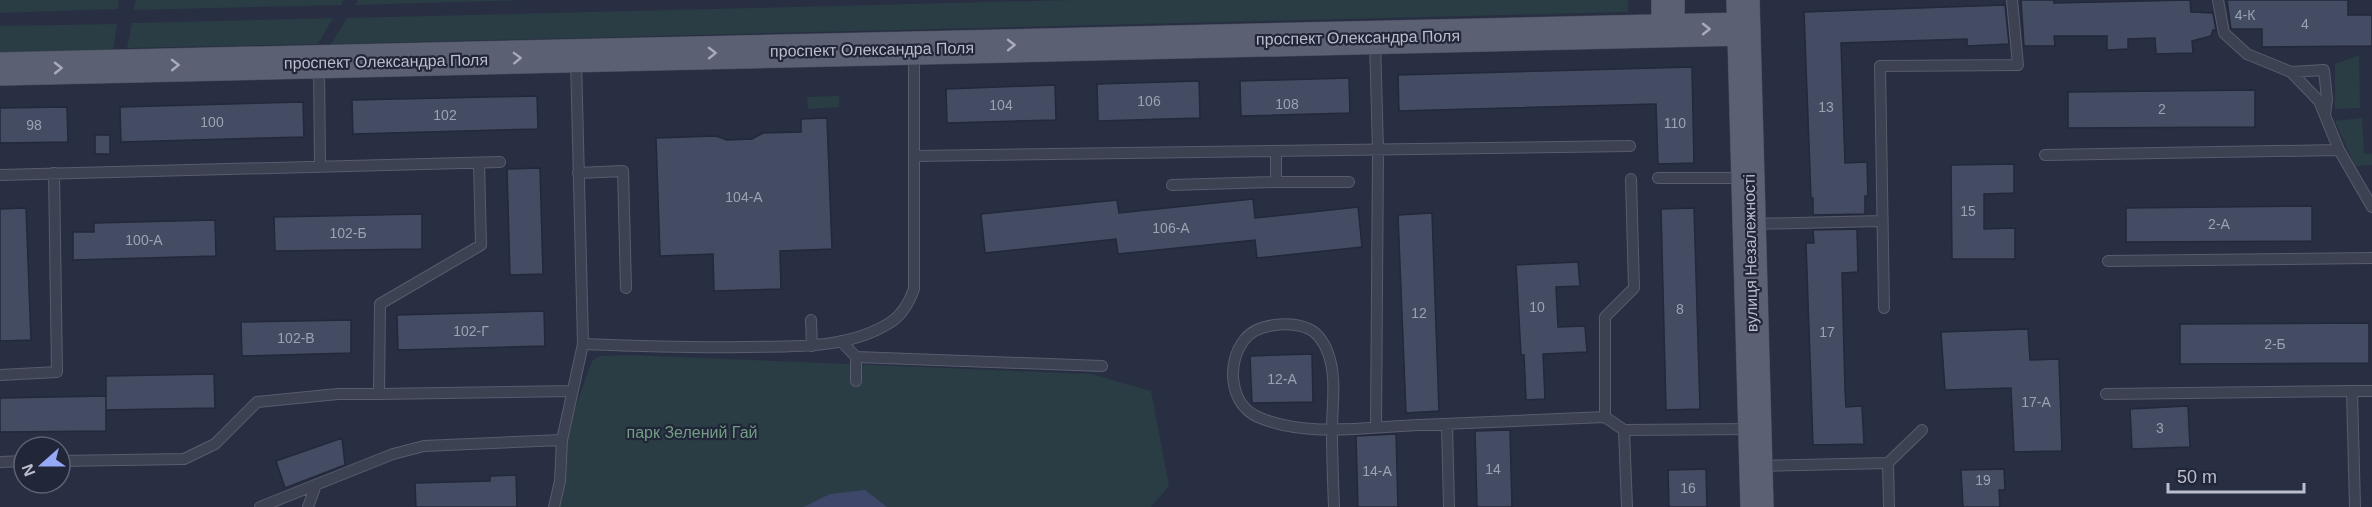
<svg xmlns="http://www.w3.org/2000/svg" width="2372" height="507" font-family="Arial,sans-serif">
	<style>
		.green { fill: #2a3c44 }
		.water { fill: #3d476a }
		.building { fill: #444c63; stroke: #23283a; stroke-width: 1.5 }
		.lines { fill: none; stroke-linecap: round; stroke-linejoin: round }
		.lane-casing { stroke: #585c6d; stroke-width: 12 }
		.primary-casing { stroke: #464b5c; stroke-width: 34 }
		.lane { stroke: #3d4253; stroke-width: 10 }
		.primary { stroke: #5b6073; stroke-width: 33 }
		.oneway { stroke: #a7abbb }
		.labels { text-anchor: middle; stroke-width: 4.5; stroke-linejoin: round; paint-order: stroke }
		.number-label { font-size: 14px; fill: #9ca2b2 }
		.street-label { font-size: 16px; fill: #babecd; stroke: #212638 }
		.park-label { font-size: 16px; fill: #729d84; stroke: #212638 }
	</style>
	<rect width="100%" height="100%" fill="#282f43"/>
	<path class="green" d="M0,0H119L118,9L0,13Z
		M136,0H344L341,5L134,10Z
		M358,0H527L355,5Z
		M1073,0H1628V12L331,44L347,18Z
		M333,18L318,44L127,48L132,23Z
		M117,24L113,51L0,54V26Z
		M2359,55L2360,108L2335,109V64Z
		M839,96V107L808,109L807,97Z
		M2362,118L2364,154H2372V165L2355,166L2335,121Z
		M632,355L1091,374L1151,391L1169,486L1151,507H560L570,422L592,361L600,356Z"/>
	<path class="water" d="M865,490L887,507H804L830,494Z"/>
	<path class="building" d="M2021,0H2054V3L2190,0L2191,12L2213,13L2216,30H2213L2211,36L2192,41L2193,53L2156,54L2155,38L2128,39V49L2107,50V36H2054L2055,46H2024Z
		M2227,0H2348V15H2372V46L2262,47V29H2231Z
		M2005,5L2009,44L1967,46V39L1841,43L1845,163L1867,162L1868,196H1865V214L1813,215V198H1811L1804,12Z
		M1692,67L1694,163L1658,164L1656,104L1399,111L1398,75Z
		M1349,78L1350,113L1241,116L1240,81Z
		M1199,81L1200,118L1098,121L1097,84Z
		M1055,85L1056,120L947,123L946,89Z
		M2255,90V127L2068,128V92Z
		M537,96L538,129L353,134L352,100Z
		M303,102L304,137L121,142L120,107Z
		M67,107L68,142L0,143V108Z
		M827,118L832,249L780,251L781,289L714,291L713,254L660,256L656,138L716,136L727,140L752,139L763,133L801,132V119Z
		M95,135H110V154H95Z
		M2014,164V193L1984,194V229L2015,228V259H1952L1951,165Z
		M540,168L543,274L510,275L507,169Z
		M1253,199L1255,218L1358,207L1362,247L1257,258L1255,240L1118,254L1116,239L985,253L981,214L1117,200L1119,213Z
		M2312,206V241L2126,242V208Z
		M26,208L31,340L0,341V209Z
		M1694,208L1700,409L1666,410L1661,209Z
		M1432,213L1439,411L1406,413L1398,215Z
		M422,214V249L275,251L274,217Z
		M215,220L216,256L73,260V232H94V223Z
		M1857,229L1858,272L1842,273L1845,390L1846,407L1862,406L1864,444L1813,445L1806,243H1814L1813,230Z
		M1578,262L1580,286L1556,287L1558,327L1585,326L1587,352L1543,354L1545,399L1526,400L1524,355H1521L1516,265Z
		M544,311L545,346L398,350L397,315Z
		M351,320V353L242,356L241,322Z
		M2369,323V363L2180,364V324Z
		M2028,329L2030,360L2059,359L2062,451L2014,452L2011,388L1945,390L1941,332Z
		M1312,354L1313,402L1252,403L1250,356Z
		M214,374L215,408L106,410V376Z
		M106,396V431L0,432V398Z
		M2188,406L2190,447L2132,449L2130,409Z
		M1510,430L1512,507H1477L1475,431Z
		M1396,434L1398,507H1358L1356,436Z
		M342,438L345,465L285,488L276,461Z
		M1706,469L1707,507H1669L1668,470Z
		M2004,469L2005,490H1999L2000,507H1963L1961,470Z
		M516,475L517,507H416L415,483L490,481V476Z"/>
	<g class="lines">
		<defs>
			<path id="lane" d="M2218,0L2224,33L2247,54L2291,72L2319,101L2339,150L2372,207
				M1375,40L1378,151L1376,427
				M319,65L320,166
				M2291,72L2324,70L2327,99L2325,115
				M1276,152V182H1349
				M2045,155L2339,150
				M915,156L1630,146
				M479,163L481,245L380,304L379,394L571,391
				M578,173L623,171L626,288
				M0,175L500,162
				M1658,178H1746
				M1172,185L1276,182
				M1753,224L1881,221
				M2108,261L2372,258
				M1884,308L1880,66L2018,65L2012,0
				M811,320L812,346
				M841,341L856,357L1102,366
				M583,344C636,346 689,348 743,347C792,346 848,350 891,322C903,314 909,303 914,289V52
				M856,357V381
				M0,375L57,372L54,173
				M2352,391H2372
				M2106,394L2352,391L2355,507
				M1447,424L1449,507
				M1624,430L1605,417V317L1634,288L1631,179
				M60,461L184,459L215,444L257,402L338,394H379
				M0,462L24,461
				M1888,463L1889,507
				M1759,466L1888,463L1922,430
				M260,507L393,454L424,446L562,440L583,344L576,59
				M308,507L316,485
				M554,507L560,481L562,440
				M1334,507C1333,481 1332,456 1332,430C1332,405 1337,377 1328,353C1325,344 1318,333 1309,329C1291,321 1258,323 1245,339C1226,362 1229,404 1258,417C1306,438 1368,427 1420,425C1482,422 1544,420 1605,417
				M1627,507L1624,430L1751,429"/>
			<path id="primary" d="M1668,0V29
				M1743,0L1757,507
				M0,69L1744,29"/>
		</defs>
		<use href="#lane" class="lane-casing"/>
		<use href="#primary" class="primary-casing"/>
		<use href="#lane" class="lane"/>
		<use href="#primary" class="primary"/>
	</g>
	<defs><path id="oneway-chevron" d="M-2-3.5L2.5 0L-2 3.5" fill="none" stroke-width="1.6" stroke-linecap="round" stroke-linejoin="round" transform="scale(1.5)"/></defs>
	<g class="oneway">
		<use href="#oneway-chevron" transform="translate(1706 29)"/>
		<use href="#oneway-chevron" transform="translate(1011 45) rotate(-1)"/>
		<use href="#oneway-chevron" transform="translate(712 53) rotate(-1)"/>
		<use href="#oneway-chevron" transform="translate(517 58) rotate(-2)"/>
		<use href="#oneway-chevron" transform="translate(175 65) rotate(-1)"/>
		<use href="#oneway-chevron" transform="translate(58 68) rotate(-1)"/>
	</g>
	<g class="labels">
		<g class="number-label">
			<text x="2245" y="20">4-К</text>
			<text x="2305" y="29">4</text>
			<text x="1149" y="106">106</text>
			<text x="1287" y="109">108</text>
			<text x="1001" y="110">104</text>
			<text x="1826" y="112">13</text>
			<text x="2162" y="114">2</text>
			<text x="445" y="120">102</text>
			<text x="212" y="127">100</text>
			<text x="1675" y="128">110</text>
			<text x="34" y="130">98</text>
			<text x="744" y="202">104-А</text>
			<text x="1968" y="216">15</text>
			<text x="2219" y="229">2-А</text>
			<text x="1171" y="233">106-А</text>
			<text x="348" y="238">102-Б</text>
			<text x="144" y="245">100-А</text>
			<text x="1537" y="312">10</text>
			<text x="1680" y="314">8</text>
			<text x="1419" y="318">12</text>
			<text x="471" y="336">102-Г</text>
			<text x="1827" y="337">17</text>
			<text x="296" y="343">102-В</text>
			<text x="2275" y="349">2-Б</text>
			<text x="1282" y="384">12-А</text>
			<text x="2036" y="407">17-А</text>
			<text x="2160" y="433">3</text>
			<text x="1493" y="474">14</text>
			<text x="1377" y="476">14-А</text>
			<text x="1983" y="485">19</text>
			<text x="1688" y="493">16</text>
		</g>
		<g class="street-label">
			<text transform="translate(1358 37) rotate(-1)" y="6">проспект Олександра Поля</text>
			<text transform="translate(872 49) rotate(-1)" y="6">проспект Олександра Поля</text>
			<text transform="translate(386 61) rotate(-1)" y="6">проспект Олександра Поля</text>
			<text transform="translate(1750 253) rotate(-91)" y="6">вулиця Незалежності</text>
		</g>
		<g class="park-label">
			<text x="692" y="438">парк Зелений Гай</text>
		</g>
	</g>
	<g transform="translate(42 465) rotate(249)"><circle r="28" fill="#212638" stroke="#5e6374" stroke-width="1.5"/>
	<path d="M0-4.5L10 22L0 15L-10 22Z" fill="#95a9f6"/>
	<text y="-9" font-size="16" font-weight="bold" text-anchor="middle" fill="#babecd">N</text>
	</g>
	<path d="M2168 483v9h136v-9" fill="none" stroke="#babecd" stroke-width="3"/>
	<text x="2177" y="483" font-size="18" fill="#babecd" stroke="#212638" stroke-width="4.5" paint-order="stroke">50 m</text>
</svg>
